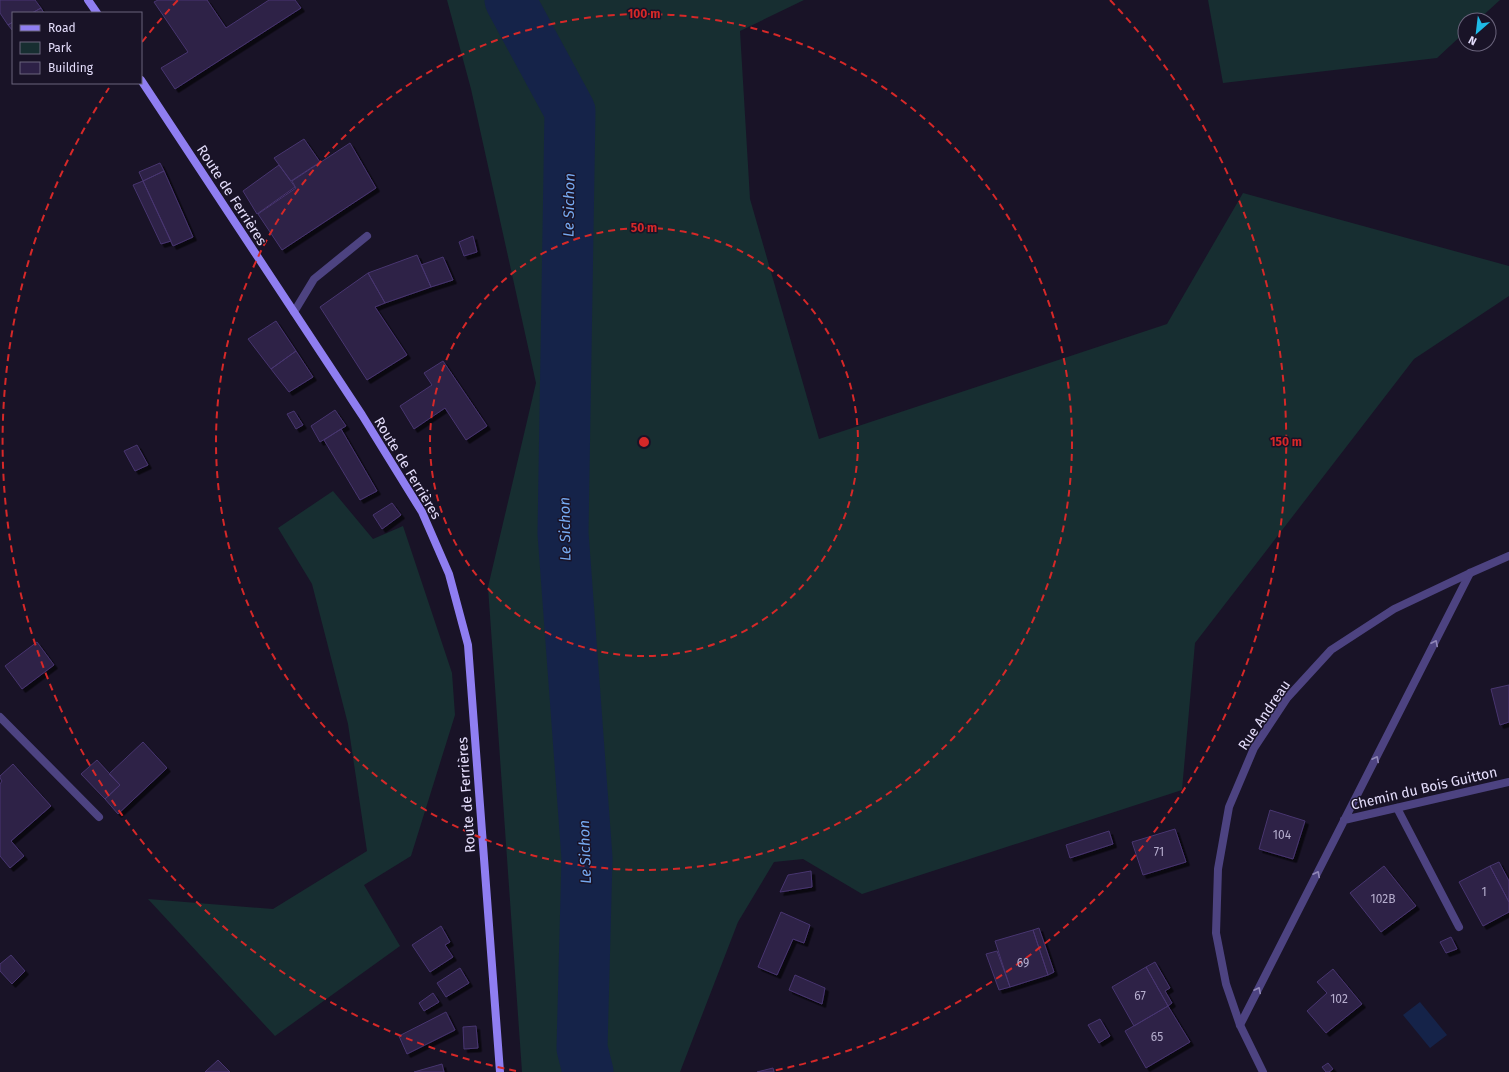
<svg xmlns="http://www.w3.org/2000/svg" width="1509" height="1072" font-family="'Fira Sans',sans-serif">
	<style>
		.green { fill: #172e31 }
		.water { fill: #152349 }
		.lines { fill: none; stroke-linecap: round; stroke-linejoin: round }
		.river { stroke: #152349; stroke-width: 51 }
		.building { fill: #2d2146; stroke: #483670; filter: url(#shadow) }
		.service { stroke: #4d4381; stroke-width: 8 }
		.minor { stroke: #4d4381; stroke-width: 8 }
		.tertiary { stroke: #4d4381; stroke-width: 8 }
		.secondary { stroke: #8f7ef1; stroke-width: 8 }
		.oneway { stroke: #9188b8 }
		.ring { fill: none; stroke: #d62828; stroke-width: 2; stroke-dasharray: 7 5 }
		.labels { text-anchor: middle; stroke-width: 3; stroke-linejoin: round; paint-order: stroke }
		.number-label { font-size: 12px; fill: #b6aece }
		.street-label { font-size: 14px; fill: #e4ddfb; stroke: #191327 }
		.water-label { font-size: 15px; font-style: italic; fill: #76a9f0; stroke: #191327 }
		.centre { fill: #d62828; stroke: #191327; stroke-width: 2 }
		.ring-label { font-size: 12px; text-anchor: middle; font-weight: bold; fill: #d62828; stroke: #191327; stroke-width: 3; stroke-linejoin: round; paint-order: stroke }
	</style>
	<defs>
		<filter id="shadow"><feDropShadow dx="3.5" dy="3.5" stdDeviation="0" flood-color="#0009"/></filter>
	</defs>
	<rect width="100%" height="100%" fill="#191327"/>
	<path class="green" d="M447,0H804L740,31L750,199L819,439L1167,324L1243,193L1509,266V296L1414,359L1195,643L1182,790L862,894L803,859L774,862L738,922L680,1072H522L488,587L536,383L471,89Z
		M1208,0H1500L1478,20H1465V32L1437,58L1223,83Z
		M333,491L373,539L403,526L452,673L455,715L411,856L364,885L400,946L275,1036L148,899L273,909L367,851L348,724L312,584L278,528Z"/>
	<path class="water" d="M1420,1002L1447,1035L1430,1048L1403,1015Z"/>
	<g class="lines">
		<path class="river" d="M510,0L570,111L563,533L587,858L582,1048L588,1072"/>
	</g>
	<path class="building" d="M0,0H35L41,8L32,13H13V22L8,25L0,13Z
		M158,0H207L226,28L269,0H295L301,8L175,89L161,68L188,52L154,2Z
		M41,8L44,13H32Z
		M13,22V31L8,25Z
		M304,139L320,162L291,181L274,158Z
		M350,143L376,188L282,250L258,214L296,188L292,181Z
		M160,163L164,171L143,181L139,172Z
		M279,165L295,187L257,214L243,191Z
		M164,171L193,237L173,246L143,181Z
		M143,181L171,241L161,244L133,185Z
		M473,236L477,252L464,256L459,242Z
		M417,255L431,287L385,303L368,273Z
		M443,257L453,280L431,287L421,265Z
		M368,273L385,303L375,307L407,355L367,380L320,307Z
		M276,321L296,351L271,369L248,339Z
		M296,351L313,377L289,392L271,369Z
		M443,361L487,426L466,440L445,408L414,429L400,406L432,385L424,373Z
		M335,410L346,426L320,442L311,426Z
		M294,411L303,425L296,429L287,414Z
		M341,429L377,491L360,500L324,440Z
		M137,445L148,465L135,471L124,451Z
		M392,503L401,515L382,529L373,515Z
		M37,642L54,665L22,689L5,666Z
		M1509,685V722L1500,725L1491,689Z
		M143,742L167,768L118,814L105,799L120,785L109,774Z
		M97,760L120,785L105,799L81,774Z
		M13,764L51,806L11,841L24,856L10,868L0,856V784L2,781L0,778V776Z
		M1270,810L1305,821L1293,859L1259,849Z
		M1175,829L1186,862L1143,875L1132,842Z
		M1109,831L1113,844L1070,858L1066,845Z
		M1499,862L1509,881V902L1490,866Z
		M1384,866L1416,906L1381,932L1350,893Z
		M1490,866L1509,902V912L1483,926L1459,882Z
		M811,871L812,887L780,892L788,875Z
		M781,912L810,925L804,943L793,939L777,975L758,967Z
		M441,926L450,942L445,945L453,957L430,972L412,945Z
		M1039,928L1054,972L1048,975L1033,930Z
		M1033,930L1048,975L1010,987L995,941Z
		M1451,937L1457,949L1446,953L1440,942Z
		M997,951L1010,987L999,990L986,954Z
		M11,955L25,971L12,984L0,971V964Z
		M1155,962L1170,988L1165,991L1172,1003L1168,1006L1146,967Z
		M1146,967L1168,1006L1134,1026L1112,987Z
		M460,968L469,983L446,997L437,983Z
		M1333,969L1362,1004L1326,1033L1307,1011L1327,993L1317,982Z
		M795,975L825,988L822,1004L789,990Z
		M433,993L439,1002L424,1011L419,1003Z
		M1168,1006L1190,1042L1146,1068L1125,1031Z
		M446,1012L455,1030L407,1054L399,1036Z
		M1100,1019L1110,1036L1099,1043L1088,1025Z
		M476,1026L478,1048L464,1049L463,1027Z
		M218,1060L230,1072H205Z
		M1328,1063L1333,1069L1329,1072H1326L1322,1067Z
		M442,1064L444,1072H414Z
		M773,1068L774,1072H757Z"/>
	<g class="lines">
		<path class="service" d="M294,312L314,279L367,236
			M0,717L99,817
			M1397,808L1459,927"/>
		<path class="minor" d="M1344,820L1509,782
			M1240,1025L1470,573"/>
		<path class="tertiary" d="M1263,1072L1240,1025L1226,984L1216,933L1218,869L1229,807L1254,748L1287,698L1331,650L1394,609L1470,573L1509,556"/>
		<path class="secondary" d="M88,0L97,13
			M141,80L362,415L422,512L449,574L468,645L500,1072"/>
	</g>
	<defs><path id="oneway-chevron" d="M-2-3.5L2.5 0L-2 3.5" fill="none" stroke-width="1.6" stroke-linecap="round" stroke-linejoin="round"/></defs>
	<g class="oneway">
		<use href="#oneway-chevron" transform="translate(1435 643) rotate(-63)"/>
		<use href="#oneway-chevron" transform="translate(1376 759) rotate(-63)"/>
		<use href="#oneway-chevron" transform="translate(1317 874) rotate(-63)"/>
		<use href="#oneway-chevron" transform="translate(1258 990) rotate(-63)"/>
	</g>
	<g class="ring">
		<circle cx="644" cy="442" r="214"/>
		<circle cx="644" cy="442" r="428"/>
		<path d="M516 1071A642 642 0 0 1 109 88M142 42A642 642 0 0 1 178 0M1110 0A642 642 0 0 1 772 1071"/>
	</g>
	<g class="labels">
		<g class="number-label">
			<text x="1282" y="839">104</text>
			<text x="1159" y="856">71</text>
			<text x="1484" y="896">1</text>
			<text x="1383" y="903">102B</text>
			<text x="1023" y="967">69</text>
			<text x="1140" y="1000">67</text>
			<text x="1339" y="1003">102</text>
			<text x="1157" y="1041">65</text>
		</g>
		<g class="street-label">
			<text transform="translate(232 195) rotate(57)" y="5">Route de Ferrières</text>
			<text transform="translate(408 468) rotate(59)" y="5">Route de Ferrières</text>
			<text transform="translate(1264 715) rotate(-56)" y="5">Rue Andreau</text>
			<text transform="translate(1424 788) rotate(-13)" y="5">Chemin du Bois Guitton</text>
			<text transform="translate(466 795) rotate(-94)" y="5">Route de Ferrières</text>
		</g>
		<g class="water-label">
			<text transform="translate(569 205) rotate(-89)" y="5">Le Sichon</text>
			<text transform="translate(565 529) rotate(-91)" y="5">Le Sichon</text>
			<text transform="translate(585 852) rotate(-92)" y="5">Le Sichon</text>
		</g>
	</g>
	<circle cx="644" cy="442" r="6" class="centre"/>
	<g class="ring-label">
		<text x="644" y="18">100 m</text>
		<text x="644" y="232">50 m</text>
		<text x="1286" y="446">150 m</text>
	</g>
	<rect x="12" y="12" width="130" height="72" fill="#191327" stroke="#6a647c"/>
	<rect x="20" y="25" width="20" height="6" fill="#8f7ef1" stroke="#6a647c"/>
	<text x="48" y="32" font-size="12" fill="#e4ddfb">Road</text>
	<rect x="20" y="42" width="20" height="12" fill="#172e31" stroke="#6a647c"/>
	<text x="48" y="52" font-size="12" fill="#e4ddfb">Park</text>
	<rect x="20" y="62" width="20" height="12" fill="#2d2146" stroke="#6a647c"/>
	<text x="48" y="72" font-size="12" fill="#e4ddfb">Building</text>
	<g transform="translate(1477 32) rotate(208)"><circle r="19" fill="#191327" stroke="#6a647c"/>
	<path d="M0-3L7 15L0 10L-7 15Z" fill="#1ebae6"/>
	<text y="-6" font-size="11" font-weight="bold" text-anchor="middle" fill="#e4ddfb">N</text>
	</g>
</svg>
